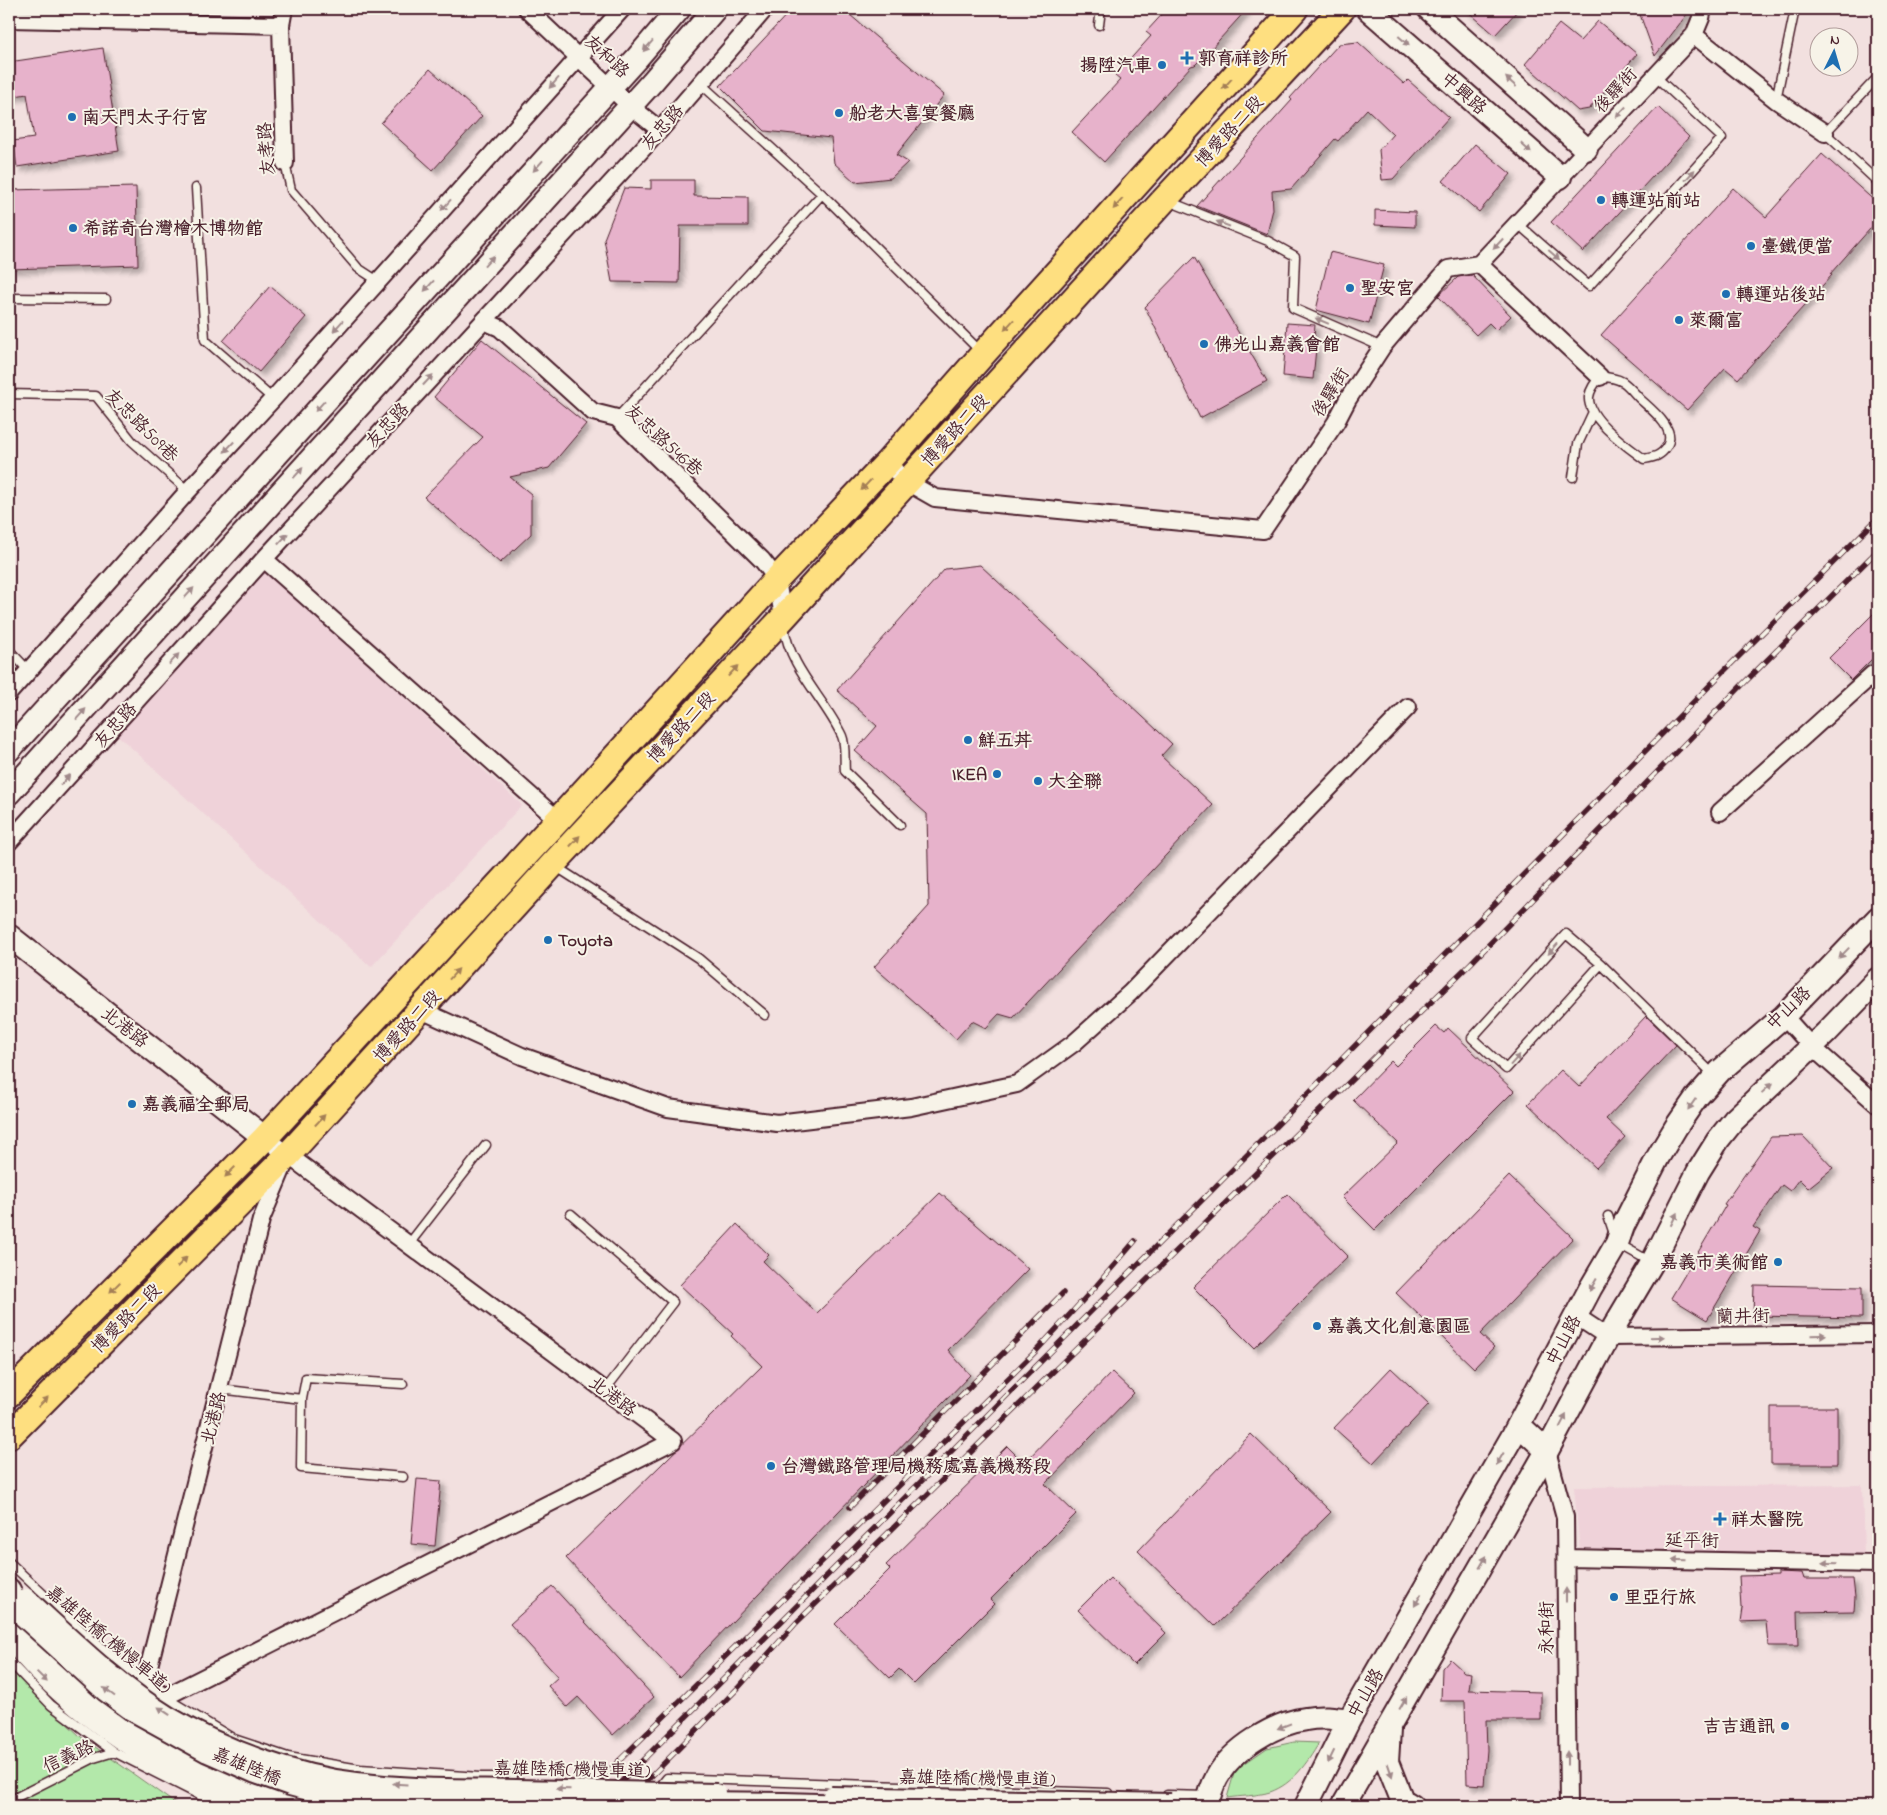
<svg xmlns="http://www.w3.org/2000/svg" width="1887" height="1815" font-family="'Indie Flower','LXGW WenKai TC',sans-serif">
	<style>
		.built { fill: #efd2d9 }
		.green { fill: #b3e8aa; stroke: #7e846a }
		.building { fill: #e7b2cb; stroke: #4a1f2b; filter: url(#shadow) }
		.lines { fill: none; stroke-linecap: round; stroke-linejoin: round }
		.lane-casing { stroke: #4a1f2b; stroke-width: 11 }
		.street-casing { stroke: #4a1f2b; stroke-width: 20 }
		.secondary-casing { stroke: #4a1f2b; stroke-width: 26 }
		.primary-casing { stroke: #4a1f2b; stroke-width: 29 }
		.lane { stroke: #f7f3e8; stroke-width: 8 }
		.street { stroke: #f7f3e8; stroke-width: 16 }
		.secondary { stroke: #f7f3e8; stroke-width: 22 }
		.primary { stroke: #fedf80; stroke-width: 25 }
		.rail-casing { stroke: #4a1f2b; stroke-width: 5.5 }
		.rail { stroke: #f7f3e8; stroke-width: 4; stroke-dasharray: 11; stroke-linecap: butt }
		.street-bridge-casing { stroke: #4a1f2b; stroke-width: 20; stroke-linecap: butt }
		.secondary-bridge-casing { stroke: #4a1f2b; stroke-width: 26; stroke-linecap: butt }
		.street-bridge { stroke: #f7f3e8; stroke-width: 16 }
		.secondary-bridge { stroke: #f7f3e8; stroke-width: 22 }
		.oneway { fill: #a0898a }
		.oneway2 { fill: #a47f56 }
		.poi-dot { fill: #1f6fb2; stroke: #f7f3e8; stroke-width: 2 }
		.labels { text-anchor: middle; stroke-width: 4; stroke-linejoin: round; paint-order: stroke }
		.street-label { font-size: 18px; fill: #4a1f2b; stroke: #f7f3e8 }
		.poi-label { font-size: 18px; font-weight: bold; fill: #4a1f2b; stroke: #f7f3e8; text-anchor: start }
	</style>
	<defs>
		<filter id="shadow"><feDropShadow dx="4.5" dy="4.5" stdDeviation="2.5" flood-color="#0004"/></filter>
	</defs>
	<rect width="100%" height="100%" fill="#f2e0df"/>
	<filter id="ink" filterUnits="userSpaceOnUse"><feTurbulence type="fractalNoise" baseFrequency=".02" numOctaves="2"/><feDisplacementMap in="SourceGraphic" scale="10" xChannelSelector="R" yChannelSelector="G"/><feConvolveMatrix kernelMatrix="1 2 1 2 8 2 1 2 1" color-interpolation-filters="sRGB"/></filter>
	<g filter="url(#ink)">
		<path class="built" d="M263,569L522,805L371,967L113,731Z
			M1862,1485L1864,1556L1580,1551L1574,1487Z"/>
		<path class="green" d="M9,1669L81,1737L173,1802L183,1806H9Z
			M1294,1742L1319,1743C1307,1763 1293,1784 1270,1792C1257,1796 1240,1796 1227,1798L1235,1770L1267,1748Z"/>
		<path class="building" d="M792,9H843L944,95L896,155L908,162L891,178L855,182L834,163L831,138L765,131L720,86Z
			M1167,9H1247L1210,50L1195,65L1191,66L1104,162L1072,132L1120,80L1115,76L1151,36L1146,32Z
			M1465,9H1519L1495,35Z
			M1638,9H1691L1655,56Z
			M1598,21L1637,54L1589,109L1578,111L1525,64L1559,24L1580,41Z
			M1358,42L1404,84L1408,80L1449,117L1393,179L1382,180L1379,150L1393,134L1367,109L1338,141L1335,139L1291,189L1272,191L1273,209L1267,234L1197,206L1292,100L1290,98L1339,44Z
			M103,48L119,151L17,167L13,141L34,138L27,94L9,97V62Z
			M430,69L482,116L433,170L381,123Z
			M1658,107L1689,137L1583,252L1551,222Z
			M1475,144L1511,174L1479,212L1443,181Z
			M1822,154L1878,204V220L1830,274L1832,275L1738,379L1725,368L1687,410L1601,335L1733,188L1766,217Z
			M651,180H694V196L748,197V226H680L679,283L612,282L604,239L624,188L651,189Z
			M136,187L138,265L9,269V190Z
			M1375,210L1415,212V227L1375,225Z
			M1330,252L1384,265L1369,324L1316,310Z
			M1194,257L1267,381L1200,418L1145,307Z
			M1472,275L1511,316L1496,330L1489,323L1476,335L1438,296L1458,277Z
			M270,286L306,317L259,372L223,341Z
			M1287,323L1315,325L1313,348H1316L1313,379L1283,376Z
			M482,339L586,424L549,468L510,477L531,494V534L500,563L424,497L483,437L434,397Z
			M980,565L1172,744L1161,756L1213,805L1013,1018L999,1014L986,1028L972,1021L956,1039L874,967L929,906L927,814L855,751L877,726L837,690L945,569Z
			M1878,609V653L1851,680L1829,658Z
			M1646,1016L1676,1045L1606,1119L1625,1137L1596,1168L1528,1104L1561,1070L1579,1087Z
			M1436,1026L1444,1033L1448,1028L1514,1091L1375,1230L1342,1197L1398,1143L1353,1100L1391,1061L1396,1066Z
			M1803,1136L1833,1168L1808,1188L1799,1179L1790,1191L1782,1185L1753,1227L1760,1231L1707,1320L1671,1298L1726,1205L1724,1204L1771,1137Z
			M1509,1176L1573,1238L1480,1334L1494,1347L1474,1368L1396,1293Z
			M940,1193L1028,1269L948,1350L970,1375L679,1677L566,1558L762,1366L731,1336L733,1334L680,1285L737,1224L769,1255L763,1261L817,1313Z
			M1287,1194L1348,1256L1254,1348L1193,1287Z
			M1754,1285L1862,1287V1318L1753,1316Z
			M1391,1368L1429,1404L1373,1463L1334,1428Z
			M1112,1372L1134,1393L1045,1484L1076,1514L990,1600L994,1604L914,1684L899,1669L890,1678L835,1624L890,1569L886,1565L1007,1446L1024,1463Z
			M1771,1407H1837V1464H1771Z
			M1251,1434L1331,1512L1215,1626L1138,1551Z
			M417,1479L441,1481L435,1546L411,1544Z
			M1778,1572L1802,1573L1804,1579H1853L1855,1597L1854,1611L1797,1612L1798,1646H1768L1766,1621L1741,1622L1743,1608H1741L1739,1576L1778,1575Z
			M1110,1578L1166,1633L1134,1665L1078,1610Z
			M552,1586L654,1697L613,1735L578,1697L567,1707L548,1686L558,1677L510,1624Z
			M1450,1659L1464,1672L1471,1673L1469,1690L1541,1692V1720H1486L1487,1750L1484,1785L1467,1784L1465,1701H1441L1442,1668Z"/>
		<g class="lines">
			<defs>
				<path id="lane" d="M1099,25L1101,9
					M1878,77L1825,133L1878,182
					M700,83L822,194L981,352
					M1776,100L1795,9
					M285,163L291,190L358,268L378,281
					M196,188L205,340L273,399
					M1168,201L1268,241L1295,256L1293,308L1382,347
					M1517,223L1589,286L1722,138L1655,76
					M9,298L106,299
					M1600,377C1608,377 1616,378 1623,382C1629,386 1635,394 1640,399C1652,410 1677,429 1667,446C1661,456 1655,457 1644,459C1628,447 1587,419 1589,397C1590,389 1595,383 1600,377Z
					M9,394L96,396L132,441L188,491
					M617,418L822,194
					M1573,477L1578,444L1592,414
					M784,626C789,668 825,699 842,736C846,745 844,761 845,771L900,825
					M9,650L29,671
					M555,866L698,958L765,1015
					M1601,964L1506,1069L1472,1038L1566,934L1601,964L1714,1075
					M571,1214L673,1302L605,1390
					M1608,1216L1617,1243L1651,1262
					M409,1244L486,1145
					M220,1389L302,1399L301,1468L403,1477
					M302,1399L306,1378L403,1384
					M9,1562L90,1638L145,1682
					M9,1661L51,1705L114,1752L221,1806
					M166,1698L234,1739L288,1757L360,1769L480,1777H513L503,1787
					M658,1789L667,1778L1108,1793
					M1167,1795L1208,1796
					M9,1801L94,1758L114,1752"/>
				<path id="street" d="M284,9L281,25L285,163
					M527,9L629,105L660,130
					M9,19L281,25
					M1694,35L1776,100L1825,133
					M1479,264L1600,377
					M484,321L500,328L593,412L617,418L762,560L777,579L783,618
					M887,463L907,482L935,498L1263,530L1336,422L1348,399L1382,347L1448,269L1479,264L1694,35L1701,18L1703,9
					M264,559L558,820
					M9,693L188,491L273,399L622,9
					M1720,812L1873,674L1878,680
					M9,842L264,559L660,130L765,9
					M421,1010L522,1056L668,1108L777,1123L911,1107L1017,1084L1074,1043L1130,993L1408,707
					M1784,1016L1811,1046L1878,1105
					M265,1138L673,1441L165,1697L145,1682L261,1220L284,1165
					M1576,1316L1608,1337L1878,1334
					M1547,1451L1565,1517L1568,1806
					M1566,1558L1878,1564
					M9,1641C73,1719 161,1776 256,1806
					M1171,1802L1186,1806"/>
				<path id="secondary" d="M1368,9L1560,177
					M1429,9L1586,149
					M9,750L637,58L679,9
					M9,793L652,82L715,9
					M9,936L265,1138
					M1519,1425L1547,1451
					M9,1590L18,1610
					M9,1627C33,1650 57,1676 83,1697C147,1749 226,1789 306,1806
					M1389,1730L1387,1762L1402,1800L1412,1806
					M1207,1806C1209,1796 1212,1786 1217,1777C1233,1748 1275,1723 1306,1719C1321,1716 1334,1718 1349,1720
					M1306,1806L1349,1720L1512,1437L1590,1289L1617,1243L1623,1226L1658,1157L1676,1127L1696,1098L1720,1071L1784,1016L1878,918
					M1343,1806L1547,1451L1608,1337L1652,1263L1698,1172L1718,1140L1734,1120L1826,1033L1878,979"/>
				<path id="primary" d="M9,1394L265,1138L558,820L777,579L887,463L983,354L1295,9
					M9,1436L287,1156L553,864L783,618L1164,200L1342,9"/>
			</defs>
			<use href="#lane" class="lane-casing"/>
			<use href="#street" class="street-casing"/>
			<use href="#secondary" class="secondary-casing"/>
			<use href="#primary" class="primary-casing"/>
			<use href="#lane" class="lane"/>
			<use href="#street" class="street"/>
			<use href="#secondary" class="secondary"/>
			<use href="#primary" class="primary"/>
			<defs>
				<path id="rail" d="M850,1507L1063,1293
					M573,1806L1037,1350L1097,1285L1135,1241
					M597,1806L1272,1130L1726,669L1878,518
					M622,1806L738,1688L796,1623L1471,963L1743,684L1878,550"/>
			</defs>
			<use href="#rail" class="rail-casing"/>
			<use href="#rail" class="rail"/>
			<defs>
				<path id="street-bridge" d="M27,1597C72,1638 117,1683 169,1715C224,1748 295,1774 357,1781C410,1788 463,1787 516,1788C583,1789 650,1791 717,1792
					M831,1795L1171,1802"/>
				<path id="secondary-bridge" d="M18,1610L106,1690L132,1709L208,1751L256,1772L290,1784L324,1793L370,1800L784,1804L851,1806"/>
			</defs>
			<use href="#street-bridge" class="street-bridge-casing"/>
			<use href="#secondary-bridge" class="secondary-bridge-casing"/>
			<use href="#street-bridge" class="street-bridge"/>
			<use href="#secondary-bridge" class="secondary-bridge"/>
		</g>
		<defs><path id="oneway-solid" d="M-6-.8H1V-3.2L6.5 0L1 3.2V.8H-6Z" transform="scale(1.25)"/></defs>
		<g class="oneway">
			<use href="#oneway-solid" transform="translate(1404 41) rotate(41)"/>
			<use href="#oneway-solid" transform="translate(648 46) rotate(131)"/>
			<use href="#oneway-solid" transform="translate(1511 82) rotate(-138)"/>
			<use href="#oneway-solid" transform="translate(554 83) rotate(132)"/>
			<use href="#oneway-solid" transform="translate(1621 112) rotate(133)"/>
			<use href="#oneway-solid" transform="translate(1526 148) rotate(41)"/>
			<use href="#oneway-solid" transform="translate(538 166) rotate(132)"/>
			<use href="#oneway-solid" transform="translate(1690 175) rotate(-48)"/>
			<use href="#oneway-solid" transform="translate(446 205) rotate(132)"/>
			<use href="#oneway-solid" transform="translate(1223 224) rotate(-159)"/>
			<use href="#oneway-solid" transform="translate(1498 244) rotate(133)"/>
			<use href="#oneway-solid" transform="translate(1554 255) rotate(41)"/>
			<use href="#oneway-solid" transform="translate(489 261) rotate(-48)"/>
			<use href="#oneway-solid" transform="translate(429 286) rotate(132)"/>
			<use href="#oneway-solid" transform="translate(1322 321) rotate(-157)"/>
			<use href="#oneway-solid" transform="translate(338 326) rotate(132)"/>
			<use href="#oneway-solid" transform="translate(428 380) rotate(-47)"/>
			<use href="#oneway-solid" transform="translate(320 406) rotate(132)"/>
			<use href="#oneway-solid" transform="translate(229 447) rotate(133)"/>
			<use href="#oneway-solid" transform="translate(298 473) rotate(-48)"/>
			<use href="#oneway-solid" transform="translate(283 539) rotate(-47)"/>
			<use href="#oneway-solid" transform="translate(189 593) rotate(-48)"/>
			<use href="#oneway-solid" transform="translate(174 659) rotate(-48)"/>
			<use href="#oneway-solid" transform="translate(81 714) rotate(-48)"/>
			<use href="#oneway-solid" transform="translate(65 780) rotate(-48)"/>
			<use href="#oneway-solid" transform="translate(1553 949) rotate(132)"/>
			<use href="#oneway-solid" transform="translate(1844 953) rotate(134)"/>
			<use href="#oneway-solid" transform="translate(1515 1060) rotate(-48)"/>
			<use href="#oneway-solid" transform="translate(1767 1088) rotate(-43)"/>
			<use href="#oneway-solid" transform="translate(1692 1104) rotate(125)"/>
			<use href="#oneway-solid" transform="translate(1674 1219) rotate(-64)"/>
			<use href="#oneway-solid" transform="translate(1593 1285) rotate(120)"/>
			<use href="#oneway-solid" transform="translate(1819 1335) rotate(-1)"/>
			<use href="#oneway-solid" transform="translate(1657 1337) rotate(-1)"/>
			<use href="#oneway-solid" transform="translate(1563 1421) rotate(-62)"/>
			<use href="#oneway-solid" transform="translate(1500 1459) rotate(120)"/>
			<use href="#oneway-solid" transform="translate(1679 1560) rotate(-179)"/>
			<use href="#oneway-solid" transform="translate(1483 1562) rotate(-60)"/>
			<use href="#oneway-solid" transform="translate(1830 1563) rotate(-179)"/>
			<use href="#oneway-solid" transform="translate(1566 1595) rotate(-90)"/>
			<use href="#oneway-solid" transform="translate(1418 1600) rotate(120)"/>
			<use href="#oneway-solid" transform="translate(42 1677) rotate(44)"/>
			<use href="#oneway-solid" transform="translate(109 1692) rotate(-143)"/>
			<use href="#oneway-solid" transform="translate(1403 1703) rotate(-60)"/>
			<use href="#oneway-solid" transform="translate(164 1711) rotate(-146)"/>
			<use href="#oneway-solid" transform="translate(1284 1726) rotate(159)"/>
			<use href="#oneway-solid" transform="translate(1331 1757) rotate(116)"/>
			<use href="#oneway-solid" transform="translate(1567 1758) rotate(-90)"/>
			<use href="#oneway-solid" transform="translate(1390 1770) rotate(71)"/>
			<use href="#oneway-solid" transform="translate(400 1784) rotate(-176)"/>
			<use href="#oneway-solid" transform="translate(563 1789) rotate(-179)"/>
		</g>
		<g class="oneway2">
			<use href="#oneway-solid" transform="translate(1227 84) rotate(132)"/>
			<use href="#oneway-solid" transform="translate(1118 204) rotate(132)"/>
			<use href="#oneway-solid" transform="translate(1009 325) rotate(132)"/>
			<use href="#oneway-solid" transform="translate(866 485) rotate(133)"/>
			<use href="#oneway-solid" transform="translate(733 671) rotate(-47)"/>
			<use href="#oneway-solid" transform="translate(575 841) rotate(-47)"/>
			<use href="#oneway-solid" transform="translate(454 974) rotate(-48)"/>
			<use href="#oneway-solid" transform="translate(320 1120) rotate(-47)"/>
			<use href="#oneway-solid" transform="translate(230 1172) rotate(135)"/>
			<use href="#oneway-solid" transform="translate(182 1262) rotate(-45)"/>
			<use href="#oneway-solid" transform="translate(115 1287) rotate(135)"/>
			<use href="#oneway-solid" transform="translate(43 1402) rotate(-45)"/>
		</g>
	</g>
	<g class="poi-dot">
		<path d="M1184.5 50.5h5v5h5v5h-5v5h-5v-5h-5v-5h5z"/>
		<circle cx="1162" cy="65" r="5"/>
		<circle cx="839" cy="113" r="5"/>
		<circle cx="72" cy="117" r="5"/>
		<circle cx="1601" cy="200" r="5"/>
		<circle cx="73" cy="228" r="5"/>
		<circle cx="1751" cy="246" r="5"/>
		<circle cx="1350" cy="288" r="5"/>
		<circle cx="1726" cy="294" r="5"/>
		<circle cx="1679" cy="320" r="5"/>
		<circle cx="1204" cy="344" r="5"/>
		<circle cx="968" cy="740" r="5"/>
		<circle cx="997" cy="774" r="5"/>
		<circle cx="1038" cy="781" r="5"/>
		<circle cx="548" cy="940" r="5"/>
		<circle cx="132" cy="1104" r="5"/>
		<circle cx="1778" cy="1262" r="5"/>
		<circle cx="1317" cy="1326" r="5"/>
		<circle cx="771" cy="1466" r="5"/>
		<path d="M1717.5 1511.5h5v5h5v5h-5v5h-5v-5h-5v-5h5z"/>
		<circle cx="1614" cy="1597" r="5"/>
		<circle cx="1785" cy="1726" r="5"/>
	</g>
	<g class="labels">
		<g class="street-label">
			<text transform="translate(607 56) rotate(43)" y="6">友和路</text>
			<text transform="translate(1615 90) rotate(-47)" y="6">後驛街</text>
			<text transform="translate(1464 93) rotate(41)" y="6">中興路</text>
			<text transform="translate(662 127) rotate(-49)" y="6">友忠路</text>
			<text transform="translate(1229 131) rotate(-47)" y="6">博愛路二段</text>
			<text transform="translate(266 149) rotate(-95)" y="6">友孝路</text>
			<text transform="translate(1330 392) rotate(-58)" y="6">後驛街</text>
			<text transform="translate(142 425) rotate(45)" y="6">友忠路509巷</text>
			<text transform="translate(387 425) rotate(-47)" y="6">友忠路</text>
			<text transform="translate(955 430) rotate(-48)" y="6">博愛路二段</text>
			<text transform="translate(664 440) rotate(42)" y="6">友忠路546巷</text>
			<text transform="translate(115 725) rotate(-48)" y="6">友忠路</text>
			<text transform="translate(681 727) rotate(-47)" y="6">博愛路二段</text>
			<text transform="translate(1788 1008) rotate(-44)" y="6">中山路</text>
			<text transform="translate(407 1026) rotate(-48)" y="6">博愛路二段</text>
			<text transform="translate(125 1027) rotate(38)" y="6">北港路</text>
			<text transform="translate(1743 1316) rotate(-1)" y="6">蘭井街</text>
			<text transform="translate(126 1318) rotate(-45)" y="6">博愛路二段</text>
			<text transform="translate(1563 1340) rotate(-62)" y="6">中山路</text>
			<text transform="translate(613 1396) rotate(37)" y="6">北港路</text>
			<text transform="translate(213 1418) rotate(-76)" y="6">北港路</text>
			<text transform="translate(1692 1540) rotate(1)" y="6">延平街</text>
			<text transform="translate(1546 1628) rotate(-90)" y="6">永和街</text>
			<text transform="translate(109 1639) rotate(40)" y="6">嘉雄陸橋(機慢車道)</text>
			<text transform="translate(1365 1693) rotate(-60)" y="6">中山路</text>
			<text transform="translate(68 1756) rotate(-25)" y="6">信義路</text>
			<text transform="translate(247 1766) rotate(22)" y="6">嘉雄陸橋</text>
			<text transform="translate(572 1769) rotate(1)" y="6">嘉雄陸橋(機慢車道)</text>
			<text transform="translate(977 1778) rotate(1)" y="6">嘉雄陸橋(機慢車道)</text>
		</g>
		<g class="poi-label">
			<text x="1198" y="64">郭育祥診所</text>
			<text x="1152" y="71" text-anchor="end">揚陞汽車</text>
			<text x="849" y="119">船老大喜宴餐廳</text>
			<text x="82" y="123">南天門太子行宮</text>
			<text x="1611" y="206">轉運站前站</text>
			<text x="83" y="234">希諾奇台灣檜木博物館</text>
			<text x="1761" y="252">臺鐵便當</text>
			<text x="1360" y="294">聖安宮</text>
			<text x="1736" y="300">轉運站後站</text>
			<text x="1689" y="326">萊爾富</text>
			<text x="1214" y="350">佛光山嘉義會館</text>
			<text x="978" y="746">鮮五丼</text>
			<text x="987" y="780" text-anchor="end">IKEA</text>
			<text x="1048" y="787">大全聯</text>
			<text x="558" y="946">Toyota</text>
			<text x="142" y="1110">嘉義福全郵局</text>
			<text x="1768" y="1268" text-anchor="end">嘉義市美術館</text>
			<text x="1327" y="1332">嘉義文化創意園區</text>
			<text x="781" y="1472">台灣鐵路管理局機務處嘉義機務段</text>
			<text x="1731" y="1525">祥太醫院</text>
			<text x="1624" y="1603">里亞行旅</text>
			<text x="1775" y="1732" text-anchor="end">吉吉通訊</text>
		</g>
	</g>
	<rect width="1887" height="1815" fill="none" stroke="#f7f3e8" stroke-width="30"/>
	<rect x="15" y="15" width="1857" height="1785" fill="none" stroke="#4a1f2b" stroke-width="2" filter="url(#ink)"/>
	<g transform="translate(1834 52) rotate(5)"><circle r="24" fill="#f7f3e8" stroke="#b29e9c"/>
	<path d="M0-4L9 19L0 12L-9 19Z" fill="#1f6fb2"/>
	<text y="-8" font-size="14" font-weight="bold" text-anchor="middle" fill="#4a1f2b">N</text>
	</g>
</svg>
